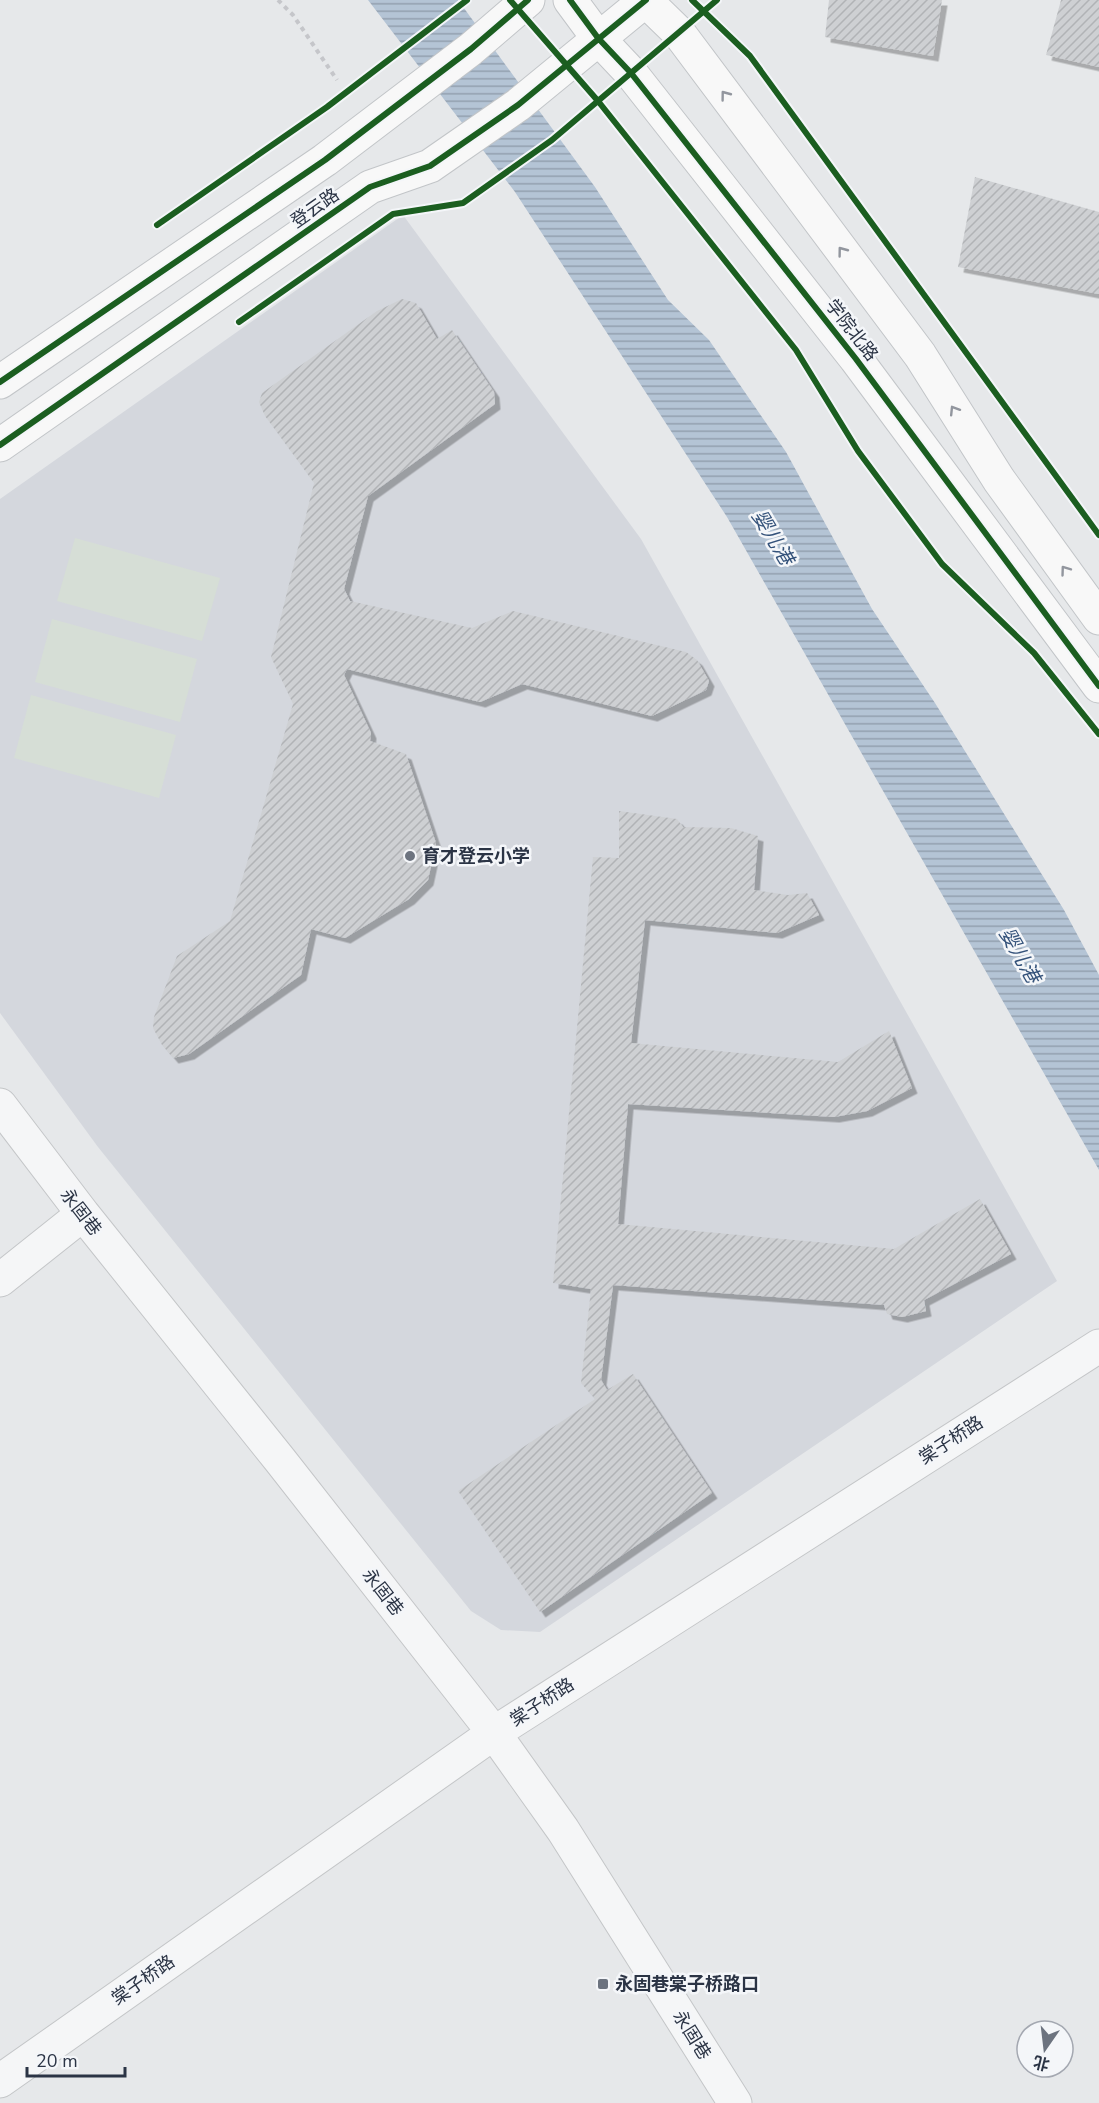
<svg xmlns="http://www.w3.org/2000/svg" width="1099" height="2103" font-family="'Nunito Sans','Noto Sans SC',sans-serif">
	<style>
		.built { fill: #d4d7dd }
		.green { fill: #d6ded6 }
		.water { fill: url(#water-rules) }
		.building { fill: url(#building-hatch); filter: url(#shadow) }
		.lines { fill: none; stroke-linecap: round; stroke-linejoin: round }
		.minor-casing { stroke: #c4c6c8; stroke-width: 35 }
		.major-casing { stroke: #c2c5c8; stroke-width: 35 }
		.path { stroke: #c5c6ca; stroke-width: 4; stroke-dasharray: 4.5 4.5; stroke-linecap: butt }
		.minor { stroke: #f5f6f7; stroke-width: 33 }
		.major { stroke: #f8f8f8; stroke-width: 33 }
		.cycleway-casing { stroke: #f4f6f9; stroke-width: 10 }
		.cycleway { stroke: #1b5e20; stroke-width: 6 }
		.oneway { stroke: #92969e }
		.poi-dot { fill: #6c737f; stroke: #f4f6f9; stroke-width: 2 }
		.labels { text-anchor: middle; stroke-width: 5; stroke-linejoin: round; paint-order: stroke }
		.street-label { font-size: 18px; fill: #2b3445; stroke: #f4f6f9 }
		.poi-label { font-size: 18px; font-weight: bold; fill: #2b3445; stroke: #f4f6f9; text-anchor: start }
		.water-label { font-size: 20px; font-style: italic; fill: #34527a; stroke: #f4f6f9 }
	</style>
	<defs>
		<pattern id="water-rules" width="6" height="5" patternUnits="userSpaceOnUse" patternTransform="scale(1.5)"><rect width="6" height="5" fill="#b4c4d5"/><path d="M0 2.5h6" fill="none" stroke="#93a0af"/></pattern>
		<pattern id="building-hatch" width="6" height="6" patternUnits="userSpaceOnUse" patternTransform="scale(1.5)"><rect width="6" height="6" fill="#ced0d3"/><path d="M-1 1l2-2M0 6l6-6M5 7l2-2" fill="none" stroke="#b1b3b6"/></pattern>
		<filter id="shadow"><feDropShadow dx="5.5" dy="5.5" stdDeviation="0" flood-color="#0004"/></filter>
	</defs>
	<rect width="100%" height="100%" fill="#e6e8ea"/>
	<path class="built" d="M403,215L641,539L1057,1281L540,1632L501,1630L471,1611L98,1147L0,1013V499Z"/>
	<path class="green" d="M75,538L220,578L202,641L57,601Z
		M52,619L197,659L180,722L35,682Z
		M31,695L176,735L159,798L14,758Z"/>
	<path class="water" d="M368,0H458L595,187L668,300L709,340L786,452L872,609L935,703L1064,910L1099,975V1170L727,517L515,192Z"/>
	<path class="building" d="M829,0H942L933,56L825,37Z
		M1061,0H1099V67L1046,55Z
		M975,177L1099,212V294L958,267Z
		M402,299L416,303L437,339L452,330L494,392L495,404L368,496L344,589L350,601L472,628L513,611L686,652L697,660L709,681L706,690L652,716L522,684L480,702L347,669L344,675L371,733L370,741L406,754L436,843L428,880L409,899L345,938L311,929L301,975L189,1054L173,1058L162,1045L153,1028L154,1017L177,956L230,921L293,704L271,657L314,483L265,416L259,402L262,393L377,311Z
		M619,811L677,819L683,827L731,828L758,836L754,890L788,895L807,893L819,915L777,933L645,920L631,1043L838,1062L889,1031L912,1088L867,1111L834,1117L628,1104L618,1224L894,1249L980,1199L1011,1254L924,1300L926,1311L902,1317L887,1314L884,1305L613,1285L601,1380L607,1390L633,1374L712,1493L540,1612L458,1491L595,1399L581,1383L591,1289L553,1283L593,857L619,858Z"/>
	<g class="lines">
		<defs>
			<path id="minor" d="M0,1105L83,1214L280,1460L494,1733L563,1830L735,2103
				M0,1280L83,1214
				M0,2081L494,1733L1099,1346"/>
			<path id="major" d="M570,0L598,38L631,73L856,359L1099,686
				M645,0L679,33L920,355L999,480L1099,618
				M0,382L325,160L471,49L528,0
				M0,445L370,187L430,166L518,105L646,0"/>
		</defs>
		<use href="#minor" class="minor-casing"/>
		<use href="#major" class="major-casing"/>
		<path class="path" d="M278,0L293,15L337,80"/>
		<use href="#minor" class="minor"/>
		<use href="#major" class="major"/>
		<defs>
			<path id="cycleway" d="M510,0L598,101L796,350L858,451L942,564L1034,653L1099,734
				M570,0L598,38L631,73L856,359L1099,686
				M692,0L750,56L1099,535
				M157,225L327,107L467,0
				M239,322L393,214L463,203L552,140L717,0
				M0,382L325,160L471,49L528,0
				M0,445L370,187L430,166L518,105L646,0"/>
		</defs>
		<use href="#cycleway" class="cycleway-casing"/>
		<use href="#cycleway" class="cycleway"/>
	</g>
	<defs><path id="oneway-chevron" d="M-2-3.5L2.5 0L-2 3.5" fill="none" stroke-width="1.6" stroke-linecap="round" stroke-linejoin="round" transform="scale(1.5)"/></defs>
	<g class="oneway">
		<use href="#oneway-chevron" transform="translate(725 95) rotate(-127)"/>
		<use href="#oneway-chevron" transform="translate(842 251) rotate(-127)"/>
		<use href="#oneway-chevron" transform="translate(954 410) rotate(-122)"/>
		<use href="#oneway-chevron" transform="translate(1065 570) rotate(-126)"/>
	</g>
	<g class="poi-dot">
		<circle cx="410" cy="856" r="6"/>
		<rect x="597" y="1978" width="12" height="12" rx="3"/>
	</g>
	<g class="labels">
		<g class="street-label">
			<text transform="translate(315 208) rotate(-35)" y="6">登云路</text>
			<text transform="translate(852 330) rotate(52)" y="6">学院北路</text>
			<text transform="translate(81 1212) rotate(52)" y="6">永固巷</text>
			<text transform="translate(951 1440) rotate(-33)" y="6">棠子桥路</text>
			<text transform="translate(383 1592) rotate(52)" y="6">永固巷</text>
			<text transform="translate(542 1702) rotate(-33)" y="6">棠子桥路</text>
			<text transform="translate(143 1980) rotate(-35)" y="6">棠子桥路</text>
			<text transform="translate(692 2035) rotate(58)" y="6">永固巷</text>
		</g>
		<g class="poi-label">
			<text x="422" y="862">育才登云小学</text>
			<text x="615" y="1990">永固巷棠子桥路口</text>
		</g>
		<g class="water-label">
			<text transform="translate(773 537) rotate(59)" y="7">婴儿港</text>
			<text transform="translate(1020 955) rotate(60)" y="7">婴儿港</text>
		</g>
	</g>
	<g transform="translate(1045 2049) rotate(194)"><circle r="28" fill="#f4f6f9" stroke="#a4a8b1" stroke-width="1.5"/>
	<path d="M0-4.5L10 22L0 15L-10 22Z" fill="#6c737f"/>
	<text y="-9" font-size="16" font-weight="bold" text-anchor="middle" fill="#2b3445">北</text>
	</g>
	<path d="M27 2067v9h98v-9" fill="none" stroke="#2b3445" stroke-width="3"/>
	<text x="36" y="2067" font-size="18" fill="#2b3445" stroke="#f4f6f9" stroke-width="4.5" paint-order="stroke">20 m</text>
</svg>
